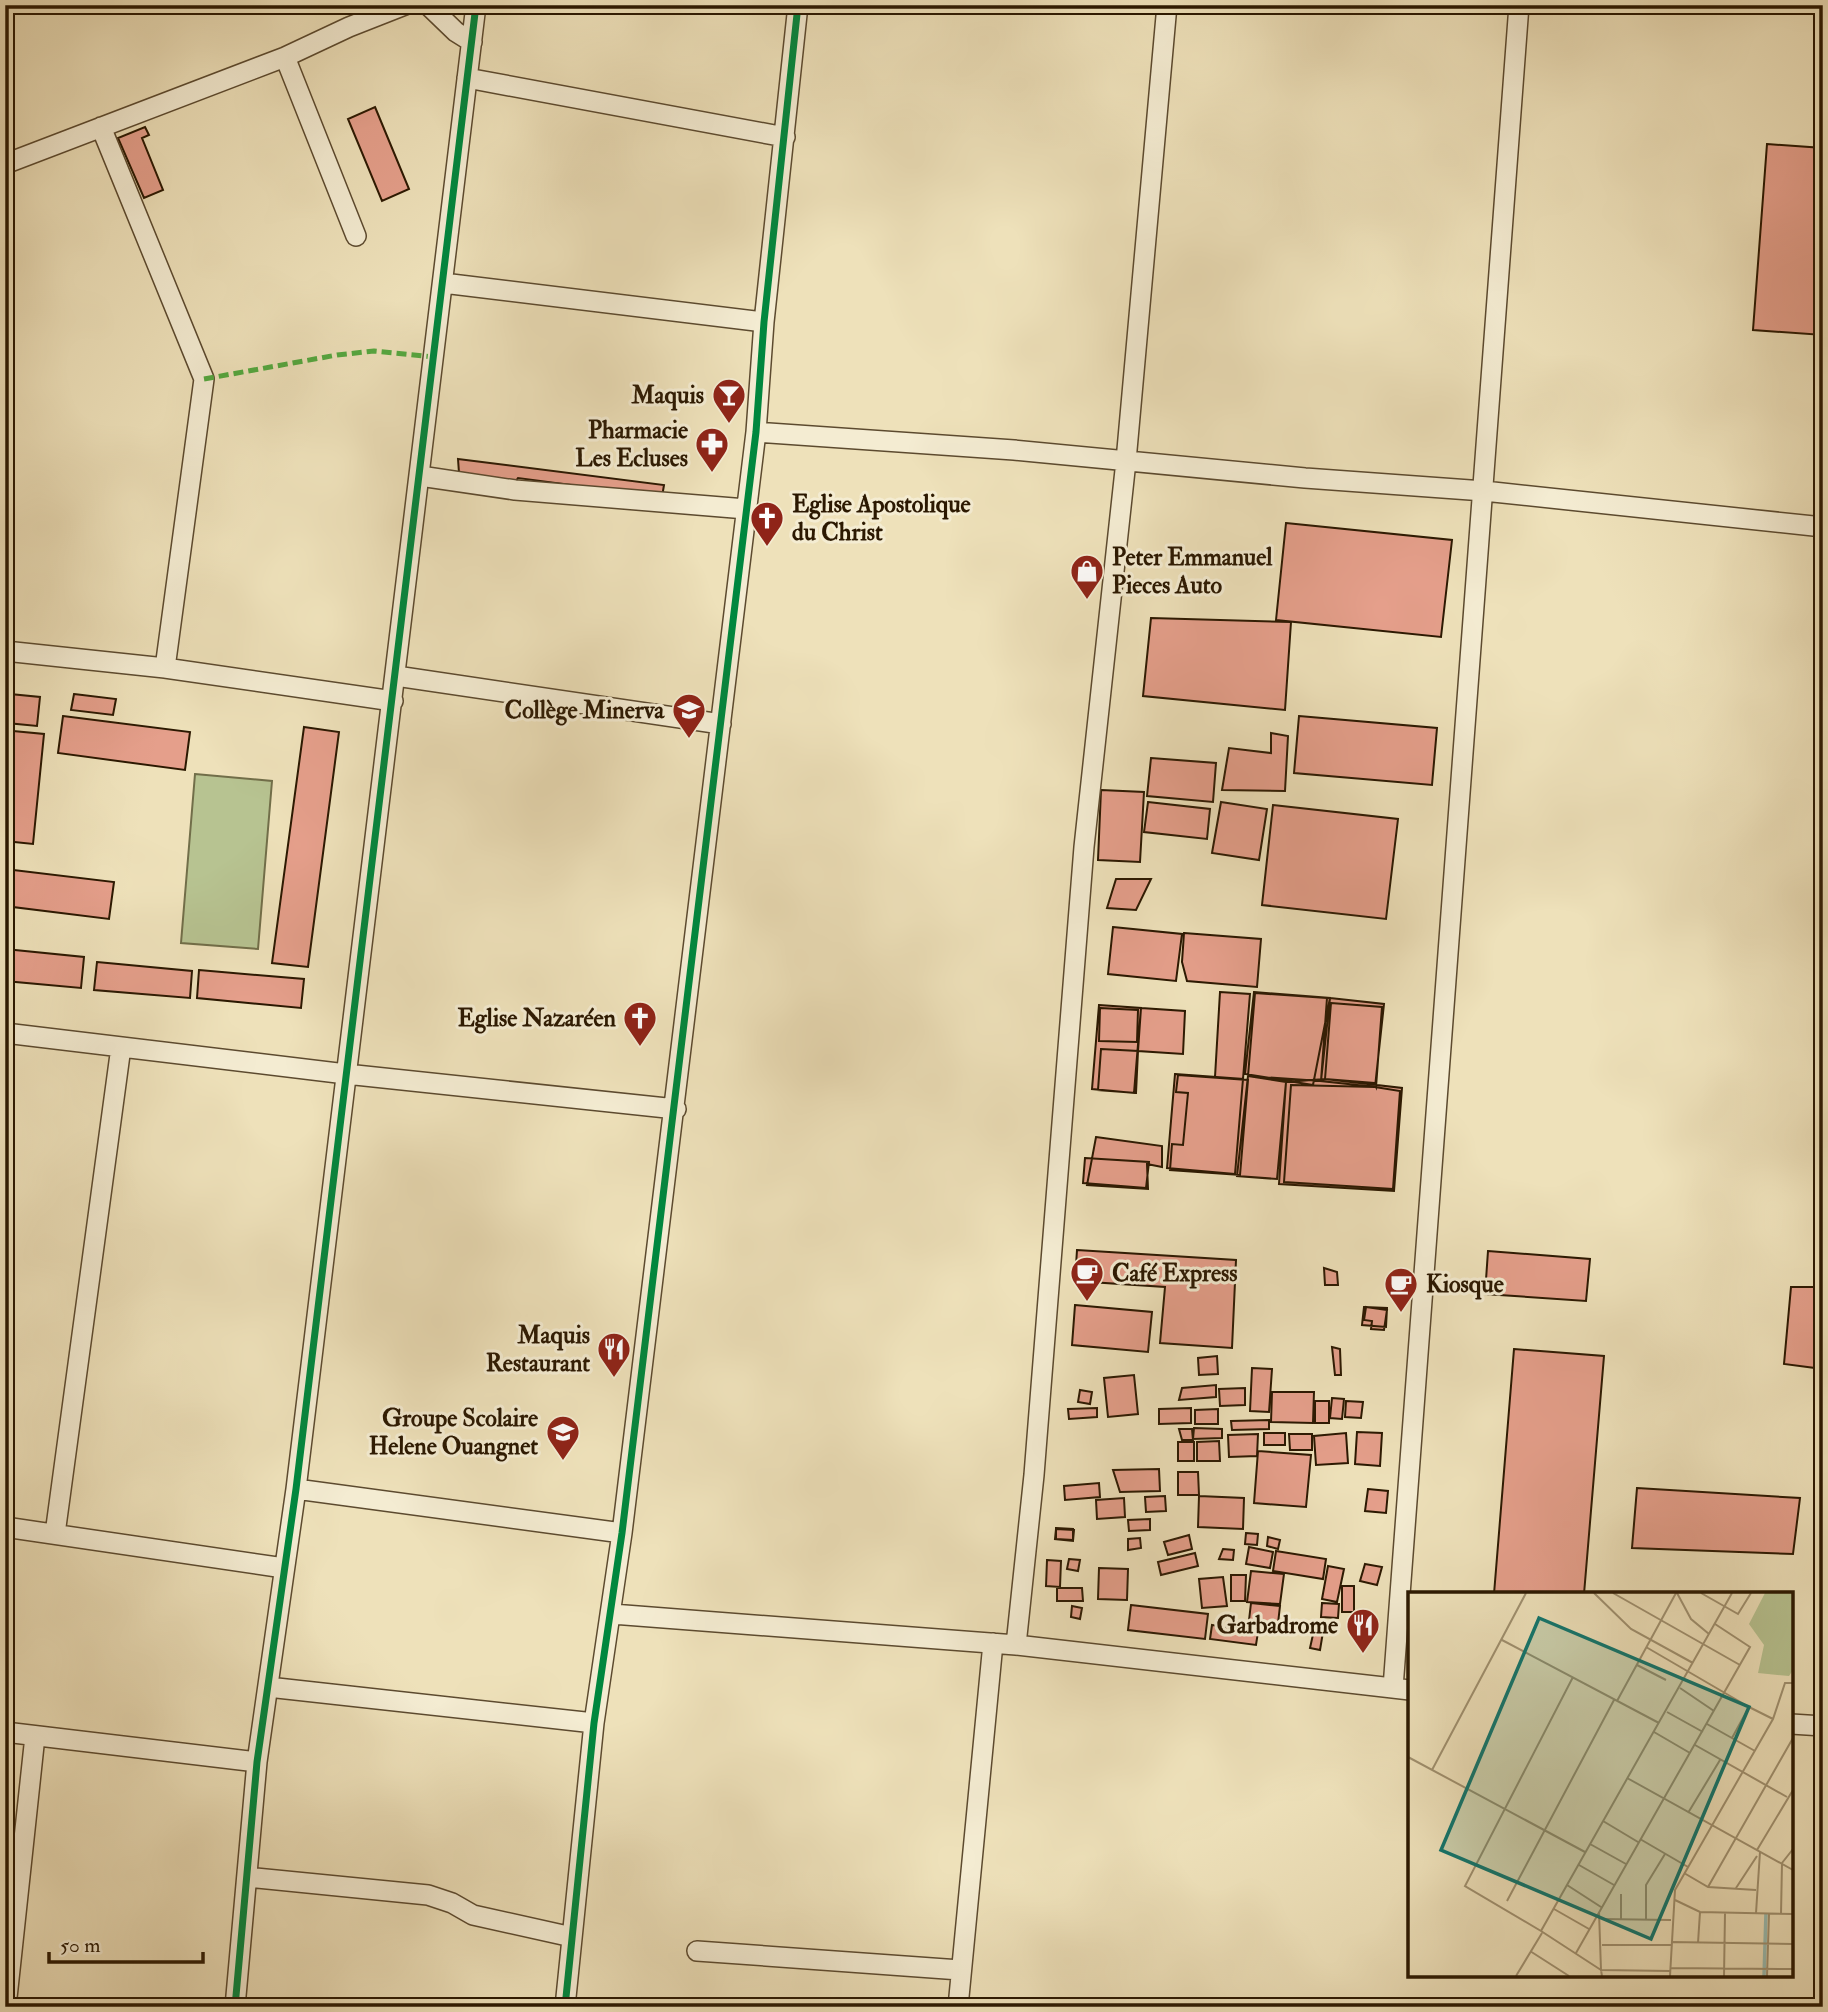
<svg xmlns="http://www.w3.org/2000/svg" width="1828" height="2012" font-family="'IM FELL Double Pica',serif">
	<style>
		.green { fill: #b7c391; stroke: #716e49; stroke-width: 2 }
		.building { fill: #e59f8b; stroke: #2b1801; stroke-width: 2 }
		.lines { fill: none; stroke-linecap: round; stroke-linejoin: round }
		.minor-casing { stroke: #5c4a2f; stroke-width: 22 }
		.minor { stroke: #f4ecd2; stroke-width: 19 }
		.quiet { stroke: #54a940; stroke-width: 5; stroke-dasharray: 10 5; stroke-linecap: butt }
		.cycleway-casing { stroke: #f4ecd2; stroke-width: 11 }
		.cycleway { stroke: #00873e; stroke-width: 7 }
		.labels { text-anchor: middle; stroke-width: 6; stroke-linejoin: round; paint-order: stroke }
		.poi-label { font-size: 24px; font-weight: bold; fill: #2b1801; stroke: #f4ecd2; text-anchor: end }
		.inset-river { fill: none; stroke: #99bdb2; stroke-width: 3.5 }
		.inset-road { fill: none; stroke: #a09170; stroke-width: 2 }
		.view { fill: #0f766e; fill-opacity: 0.15; stroke: #0f766e; stroke-width: 3.5 }
		.inset-edge { fill: none; stroke: #2b1801; stroke-width: 3.5 }
	</style>
	<rect width="100%" height="100%" fill="#eee1ba"/>
	<filter id="stains"><feTurbulence type="fractalNoise" baseFrequency=".00286" numOctaves="4"/><feColorMatrix values="0 0 0 0 .2 0 0 0 0 .09 0 0 0 0 .02 0 0 0 .5 -.17"/></filter>
	<radialGradient id="worn" r=".72"><stop offset=".6" stop-color="#630" stop-opacity="0"/><stop offset="1" stop-color="#630" stop-opacity=".3"/></radialGradient>
	<path class="green" d="M195,774L272,781L258,949L181,943Z"/>
	<path class="building" d="M375,107L409,189L382,201L348,119Z
		M145,127L149,135L142,138L163,190L144,198L118,138Z
		M1767,144L1823,148V335L1753,330Z
		M458,459L664,485L662,497L518,478L513,485L459,473Z
		M1286,523L1452,540L1441,637L1276,620Z
		M1151,618L1291,622L1285,710L1143,696Z
		M10,694L40,697L37,726L7,723Z
		M74,694L116,699L113,715L71,710Z
		M63,716L190,732L185,770L58,753Z
		M1299,716L1437,728L1432,785L1294,773Z
		M304,727L339,732L308,967L272,963Z
		M13,731L44,734L33,844L5,841V815Z
		M1271,733L1288,736L1285,791L1222,790L1229,748L1271,753Z
		M1151,758L1216,763L1213,802L1147,796Z
		M1101,790L1144,792L1140,862L1098,860Z
		M1148,802L1210,809L1207,839L1144,832Z
		M1221,802L1267,809L1259,860L1212,853Z
		M1273,805L1398,819L1386,919L1262,905Z
		M5,869L114,882L109,919L5,906Z
		M1116,879H1151L1136,910L1107,908Z
		M1113,927L1182,934L1176,981L1108,974Z
		M1184,933L1261,939L1257,987L1187,981L1182,962Z
		M5,949L84,957L81,988L5,981Z
		M97,962L192,971L190,998L94,990Z
		M199,970L304,979L301,1008L197,998Z
		M1220,992L1250,994L1243,1079L1215,1077Z
		M1254,992L1330,998L1313,1085L1245,1074Z
		M1255,993L1327,998L1321,1081L1248,1076Z
		M1330,998L1384,1004L1375,1087L1321,1081Z
		M1331,1003L1382,1007L1376,1087L1374,1083L1325,1079Z
		M1099,1005L1141,1008L1134,1093L1092,1089Z
		M1100,1008L1138,1010L1137,1042L1099,1041Z
		M1141,1008L1185,1011L1183,1054L1138,1051Z
		M1101,1049L1138,1051L1136,1093L1098,1090Z
		M1175,1074L1243,1079L1235,1174L1167,1168Z
		M1178,1075L1248,1080L1240,1175L1170,1170L1172,1144L1183,1145L1188,1093L1176,1092Z
		M1248,1076L1286,1082L1277,1179L1237,1176Z
		M1325,1079L1402,1088L1394,1191L1279,1184L1286,1082Z
		M1291,1085L1375,1087L1400,1091L1393,1189L1284,1182Z
		M1096,1137L1162,1146V1167L1147,1164L1148,1189L1087,1185Z
		M1085,1158L1149,1162L1146,1188L1083,1183Z
		M1077,1250L1236,1260L1232,1348L1160,1343L1165,1287L1075,1281Z
		M1488,1251L1590,1259L1586,1301L1485,1294Z
		M1324,1268L1337,1272L1338,1285H1325Z
		M1791,1287H1823V1369L1784,1364Z
		M1075,1305L1152,1312L1148,1352L1072,1345Z
		M1364,1307L1387,1308L1386,1327L1362,1325Z
		M1366,1307L1387,1310L1384,1330L1371,1329L1372,1321L1364,1320Z
		M1332,1347L1340,1349L1341,1375H1335Z
		M1514,1349L1604,1356L1584,1594H1494Z
		M1217,1356L1218,1374L1199,1375L1198,1358Z
		M1252,1368L1272,1369L1269,1412L1250,1411Z
		M1134,1375L1138,1414L1108,1417L1104,1378Z
		M1216,1385V1397L1179,1400L1182,1388Z
		M1245,1388V1405L1220,1406L1219,1389Z
		M1080,1390L1092,1392L1090,1404L1078,1402Z
		M1272,1392H1314L1313,1423L1271,1422Z
		M1332,1398L1344,1399L1342,1419L1330,1418Z
		M1315,1401H1329V1423H1315Z
		M1346,1401L1363,1402L1361,1418L1345,1417Z
		M1097,1408V1417L1069,1419L1068,1409Z
		M1191,1408V1423L1159,1424V1409Z
		M1218,1409V1424H1195V1410Z
		M1269,1420V1429L1232,1430L1231,1421Z
		M1194,1428L1222,1429V1438L1193,1439Z
		M1179,1429H1192L1193,1440H1182Z
		M1357,1432L1382,1433L1380,1466L1355,1464Z
		M1264,1433H1285V1445H1264Z
		M1346,1433L1348,1463L1316,1465L1314,1436Z
		M1258,1434L1257,1456L1229,1457L1228,1435Z
		M1289,1434H1312V1450H1290Z
		M1219,1441L1220,1461H1197V1442Z
		M1178,1442H1194V1461H1178Z
		M1258,1451L1311,1455L1306,1507L1254,1503Z
		M1159,1469L1160,1491L1120,1492L1113,1470Z
		M1178,1472H1198L1199,1495H1178Z
		M1099,1483L1100,1497L1065,1500L1064,1486Z
		M1637,1488L1800,1498L1793,1554L1632,1548Z
		M1368,1489L1388,1491L1386,1513L1365,1511Z
		M1165,1496L1166,1511L1146,1512L1145,1497Z
		M1199,1496L1244,1498L1243,1529L1198,1527Z
		M1124,1498L1125,1517L1097,1519L1096,1500Z
		M1150,1519V1530L1129,1531L1128,1520Z
		M1056,1528L1073,1529V1540L1056,1539Z
		M1056,1529L1074,1530L1073,1541L1055,1539Z
		M1246,1533L1258,1534L1257,1545L1245,1544Z
		M1189,1535L1192,1549L1168,1555L1164,1542Z
		M1268,1537L1280,1540L1278,1549L1267,1546Z
		M1140,1538L1141,1548L1128,1550V1539Z
		M1249,1547L1273,1552L1270,1568L1246,1564Z
		M1223,1549L1234,1550L1233,1560L1219,1559Z
		M1276,1551L1326,1559L1323,1579L1273,1571Z
		M1195,1553L1198,1566L1161,1575L1158,1562Z
		M1069,1559L1080,1560L1078,1571L1067,1569Z
		M1047,1560L1061,1561L1060,1587L1046,1586Z
		M1365,1564L1382,1567L1377,1585L1360,1581Z
		M1328,1566L1344,1569L1337,1602L1322,1599Z
		M1099,1568L1128,1569L1127,1600L1098,1599Z
		M1251,1571L1284,1574L1280,1604L1247,1602Z
		M1231,1575H1246L1245,1601H1231Z
		M1223,1577L1227,1606L1202,1608L1199,1579Z
		M1342,1586H1354V1612H1342Z
		M1057,1588H1082L1083,1601H1057Z
		M1251,1603L1280,1606L1277,1632L1248,1629Z
		M1322,1603L1339,1604L1338,1618L1321,1617Z
		M1131,1605L1208,1614L1205,1639L1128,1630Z
		M1072,1606L1082,1608L1080,1619L1071,1617Z
		M1212,1625L1258,1632L1256,1645L1210,1639Z
		M1314,1630L1323,1632L1320,1650L1310,1648Z"/>
	<g class="lines">
		<defs>
			<path id="minor" d="M428,5L456,32L472,42
				M285,57L356,236
				M467,78L785,137
				M101,127L204,379L165,668
				M5,164L285,57L349,27L405,5
				M443,283L764,322
				M756,432L1014,450L1305,478L1484,491L1823,527
				M420,476L515,490L746,509
				M5,651L165,668L393,701
				M396,676L721,724
				M5,1033L346,1074L676,1109
				M296,1489L622,1533
				M5,1527L284,1568
				M55,1534L121,1047
				M612,1614L1016,1645L1410,1690
				M1016,1645L1034,1475L1084,847L1126,461L1167,5
				M268,1687L594,1723
				M1393,1688L1519,5
				M1791,1724L1823,1726
				M5,1732L257,1762
				M247,1877L428,1895L452,1903L473,1915L572,1937
				M697,1951L960,1970
				M6,2007L35,1736
				M235,2007L257,1762L296,1489L476,5
				M565,2007L594,1723L622,1533L756,432L764,322L798,5
				M958,2007L993,1643"/>
		</defs>
		<use href="#minor" class="minor-casing"/>
		<use href="#minor" class="minor"/>
		<path class="quiet" d="M204,379L337,355L374,351L434,357"/>
		<defs>
			<path id="cycleway" d="M235,2007L257,1762L296,1489L476,5
				M565,2007L594,1723L622,1533L756,432L764,322L798,5"/>
		</defs>
		<use href="#cycleway" class="cycleway-casing"/>
		<use href="#cycleway" class="cycleway"/>
	</g>
	<defs>
		<symbol id="bar-pin" viewBox="-11 -11 22 30"><path d="M0 17L-7.5 6A9.5 9.5 0 1 1 7.5 6Z" fill="#8f2418" stroke="#f4ecd2"/><path d="M-6-5H6L.8 .8V4.5H3.5V6h-7V4.5H-.8V.8Z" fill="#fff"/></symbol>
		<symbol id="pharmacy-pin" viewBox="-11 -11 22 30"><path d="M0 17L-7.5 6A9.5 9.5 0 1 1 7.5 6Z" fill="#8f2418" stroke="#f4ecd2"/><path d="M-2-6h4v4h4v4h-4v4h-4v-4h-4v-4h4Z" fill="#fff"/></symbol>
		<symbol id="church-pin" viewBox="-11 -11 22 30"><path d="M0 17L-7.5 6A9.5 9.5 0 1 1 7.5 6Z" fill="#8f2418" stroke="#f4ecd2"/><path d="M-1.2-6h2.4v3.5h3.3v2.4h-3.3V6h-2.4V-.1h-3.3v-2.4h3.3Z" fill="#fff"/></symbol>
		<symbol id="shop-pin" viewBox="-11 -11 22 30"><path d="M0 17L-7.5 6A9.5 9.5 0 1 1 7.5 6Z" fill="#8f2418" stroke="#f4ecd2"/><path d="M-5-2.5h2.3a2.7 3.5 0 0 1 5.4 0H5L5.5 6h-11ZM-1.5-2.5h3a1.5 2.3 0 0 0-3 0Z" fill="#fff"/></symbol>
		<symbol id="school-pin" viewBox="-11 -11 22 30"><path d="M0 17L-7.5 6A9.5 9.5 0 1 1 7.5 6Z" fill="#8f2418" stroke="#f4ecd2"/><path d="M0-5L7-2L0 1L-7-2ZM-4 1L0 2.5L4 1V4Q0 6-4 4Z" fill="#fff"/></symbol>
		<symbol id="cafe-pin" viewBox="-11 -11 22 30"><path d="M0 17L-7.5 6A9.5 9.5 0 1 1 7.5 6Z" fill="#8f2418" stroke="#f4ecd2"/><path d="M-5.5-4.5H6V0H3Q3 3.5 0 3.5H-2.5Q-5.5 3.5-5.5 0ZM3-3.2v2h1.7v-2ZM-6 4.5H4V6H-6Z" fill="#fff"/></symbol>
		<symbol id="restaurant-pin" viewBox="-11 -11 22 30"><path d="M0 17L-7.5 6A9.5 9.5 0 1 1 7.5 6Z" fill="#8f2418" stroke="#f4ecd2"/><path d="M-5-6h1v4h1v-4h1v4h1v-4h1v5L-1.5 .5V6h-2V.5L-5-1ZM5-6V6H3V1.5H1.5Q1.5-4 5-6Z" fill="#fff"/></symbol>
	</defs>
	<g fill-rule="evenodd">
		<use href="#bar-pin" x="710" y="376" width="38" height="52"/>
		<use href="#pharmacy-pin" x="693" y="425" width="38" height="52"/>
		<use href="#church-pin" x="748" y="499" width="38" height="52"/>
		<use href="#shop-pin" x="1068" y="552" width="38" height="52"/>
		<use href="#school-pin" x="670" y="691" width="38" height="52"/>
		<use href="#church-pin" x="621" y="999" width="38" height="52"/>
		<use href="#cafe-pin" x="1068" y="1254" width="38" height="52"/>
		<use href="#cafe-pin" x="1382" y="1265" width="38" height="52"/>
		<use href="#restaurant-pin" x="595" y="1330" width="38" height="52"/>
		<use href="#school-pin" x="544" y="1413" width="38" height="52"/>
		<use href="#restaurant-pin" x="1344" y="1606" width="38" height="52"/>
	</g>
	<g class="labels">
		<g class="poi-label">
			<text x="704" y="403">Maquis</text>
			<text x="688" y="438">Pharmacie<tspan x="688" dy="28">Les Ecluses</tspan></text>
			<text x="792" y="512" text-anchor="start">Eglise Apostolique<tspan x="792" dy="28">du Christ</tspan></text>
			<text x="1112" y="565" text-anchor="start">Peter Emmanuel<tspan x="1112" dy="28">Pieces Auto</tspan></text>
			<text x="664" y="718">Collège Minerva</text>
			<text x="616" y="1026">Eglise Nazaréen</text>
			<text x="1112" y="1281" text-anchor="start">Café Express</text>
			<text x="1426" y="1292" text-anchor="start">Kiosque</text>
			<text x="590" y="1343">Maquis<tspan x="590" dy="28">Restaurant</tspan></text>
			<text x="538" y="1426">Groupe Scolaire<tspan x="538" dy="28">Helene Ouangnet</tspan></text>
			<text x="1338" y="1633">Garbadrome</text>
		</g>
	</g>
	<g transform="translate(1408 1592)">
		<rect width="385" height="385" fill="#eee1ba"/>
		<path d="M357,1H385V78L381,84L350,81L356,53L341,32Z" fill="#b7c391"/>
		<path class="inset-river" d="M356,384L358,321"/>
		<path class="inset-road" d="M186,1L223,37L285,71M205,1L332,73M269,1L283,27L301,42M293,1L330,22L343,1M94,48L251,131M238,55L341,115L324,146M229,73L258,88M272,96L306,119M209,109L268,1M341,115L365,127M259,120L295,140M299,132L347,159M246,140L282,161M287,153L379,205M0,165L177,260M24,178L118,1M219,186L385,278M280,221L312,168M195,229L230,250M232,247L280,275M182,252L218,272M349,258L385,198M171,273L206,293M276,281L300,295L348,298M159,293L193,315M300,295L385,146M328,296L349,264M267,308L292,320L385,322M99,309L206,108M146,317L181,337M191,320L193,378L262,379M348,321L352,260M373,322L374,271L385,257M194,327L263,328M213,327V302M238,327V293L257,262M133,339L57,294L165,85M263,350L385,352M290,351L292,320M194,353H263M122,359L161,384M168,361L342,55L307,32M262,376L385,377M108,384L134,341M194,384L193,378L133,339L324,1M262,384L267,298L365,127L377,91H385M316,384L317,321M359,384L361,322"/>
		<path class="view" d="M131,26L341,115L243,347L33,258Z"/>
		<rect width="385" height="385" class="inset-edge"/>
	</g>
	<rect width="1828" height="2012" fill="none" stroke="#eee1ba" stroke-width="28"/>
	<rect x="7" y="7" width="1814" height="1998" fill="none" stroke="#2b1801" stroke-width="3.5"/>
	<rect x="14" y="14" width="1800" height="1984" fill="none" stroke="#2b1801" stroke-width="2"/>
	<path d="M49 1952v10h154v-10" fill="none" stroke="#2b1801" stroke-width="3.5"/>
	<text x="60" y="1952" font-size="21" fill="#2b1801" stroke="#f4ecd2" stroke-width="5" paint-order="stroke">50 m</text>
	<rect width="100%" height="100%" filter="url(#stains)"/>
	<rect width="100%" height="100%" fill="url(#worn)"/>
</svg>
